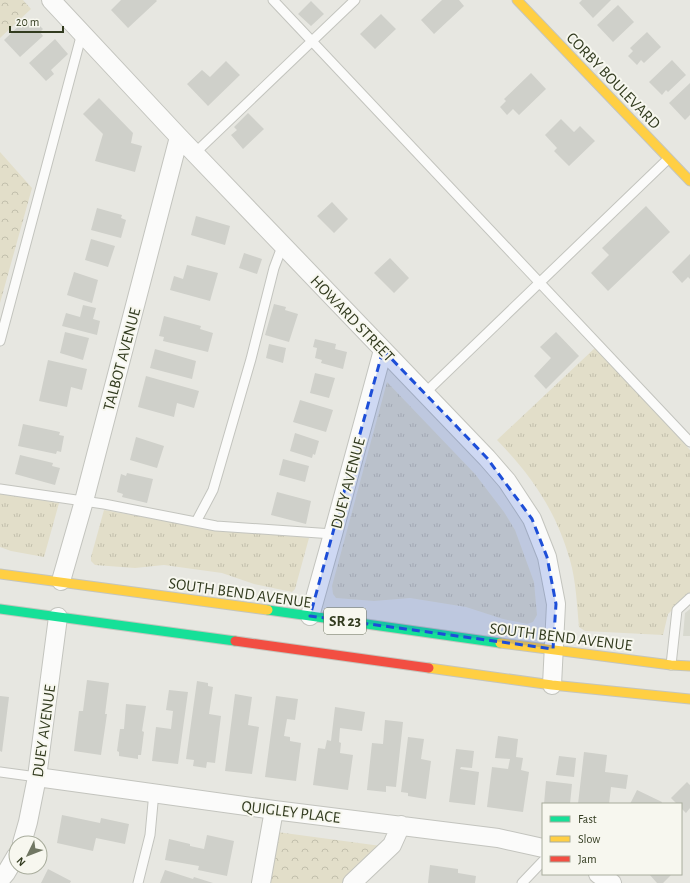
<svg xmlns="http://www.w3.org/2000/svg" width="690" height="883" font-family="'Alegreya Sans',sans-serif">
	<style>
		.built { fill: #d8d9cf }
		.grass { fill: url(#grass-tufts) }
		.park { fill: url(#park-crowns) }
		.building { fill: #cfd0ca }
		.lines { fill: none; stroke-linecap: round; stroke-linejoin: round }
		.lane-casing { stroke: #c3c4be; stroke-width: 11 }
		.street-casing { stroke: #c3c4be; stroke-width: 20 }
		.fast-casing { stroke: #c4c5bd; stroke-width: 11 }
		.slow-casing { stroke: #c4c5bd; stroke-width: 11 }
		.jam-casing { stroke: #c4c5bd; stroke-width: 11 }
		.lane { stroke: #fbfbfa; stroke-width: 9 }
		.street { stroke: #fbfbfa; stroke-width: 18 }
		.fast { stroke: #16e098; stroke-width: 9 }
		.slow { stroke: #ffcf43; stroke-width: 9 }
		.jam { stroke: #f24e42; stroke-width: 9 }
		.marked { fill: #1d4ed8; fill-opacity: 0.2; stroke: #1d4ed8; stroke-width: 3; stroke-dasharray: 8 5; stroke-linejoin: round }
		.labels { text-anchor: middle; stroke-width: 4; stroke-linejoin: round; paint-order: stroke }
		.shield { fill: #f7f7ef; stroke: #6d735d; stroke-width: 1 }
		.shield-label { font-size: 15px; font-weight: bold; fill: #323b1f }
		.street-label { font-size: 16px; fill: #323b1f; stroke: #f7f7ef }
	</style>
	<defs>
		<pattern id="grass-tufts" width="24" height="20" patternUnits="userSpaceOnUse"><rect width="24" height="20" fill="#e2dec9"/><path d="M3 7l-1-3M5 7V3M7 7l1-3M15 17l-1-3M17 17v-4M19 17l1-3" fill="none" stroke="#c2bfac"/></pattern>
		<pattern id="park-crowns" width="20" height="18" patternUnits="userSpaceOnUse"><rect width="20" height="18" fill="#e2dec9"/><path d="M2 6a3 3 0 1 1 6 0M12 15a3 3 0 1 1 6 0" fill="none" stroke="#c2bfac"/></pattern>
	</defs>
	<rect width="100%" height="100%" fill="#e7e7e1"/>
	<path class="built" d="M690,609V636H683L685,613Z"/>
	<path class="grass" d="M596,347L690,450V593L668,614L663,635L585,631L579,627C577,605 576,581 570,560C556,511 532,476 497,440Z
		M387,382L475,474L504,512L515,530L534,582L537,615L533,622L527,624L503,619L466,607L410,598L374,601L336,598L333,594L332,586Z
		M0,494L59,503L44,557L11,551L0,547Z
		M104,510L200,527L309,538L295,589L292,592L254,584L222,573L164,565L135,568L95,565L91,561V557Z"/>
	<path class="park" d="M0,0H23L31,9L0,38Z
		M0,152L32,188L0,303Z
		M277,832L381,846L342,883H266Z"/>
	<path class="building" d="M121,0H156L157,1L128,28L111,10Z
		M442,0H459L464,6L434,34L421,20Z
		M582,0H611L593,18L579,3Z
		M311,1L324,14L311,26L298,14Z
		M618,5L634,22L613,42L597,25Z
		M381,14L396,29L375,49L360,34Z
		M26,19L29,22L33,19L43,29L40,32L43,36L20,57L4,40Z
		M647,32L661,47L644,63L641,60L637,65L628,56L633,51L630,48Z
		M55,39L68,54L51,70L54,74L46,81L29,63Z
		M672,60L686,75L668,92L666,90L662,95L649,82Z
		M226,61L240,75L208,106L187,84L202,70L210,77Z
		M531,73L546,89L519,115L513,109L507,115L500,107L506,101L504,99Z
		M690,83V115L685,120L669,103Z
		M99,98L133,133L131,143L142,146L135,172L95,161L103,134L83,114Z
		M248,113L264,129L243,149L231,135L237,130L234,127Z
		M561,119L574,132L580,126L595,141L569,166L554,151L557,148L545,135Z
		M332,202L348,219L334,233L317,216Z
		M646,206L670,232L608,291L591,273L609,255L602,248Z
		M97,208L122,215L121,218L126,220L121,238L91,230Z
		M196,216L230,226L225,245L191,235Z
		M91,239L115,246L108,267L85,260Z
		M244,253L262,259L257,274L239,268Z
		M690,254V279L688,277L682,283L672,272Z
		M390,258L409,278L394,293L374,273Z
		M187,265L218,273L210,301L170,290L174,276L183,279Z
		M74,272L98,280L92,303L67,295Z
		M274,304L286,307L285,310L298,314L289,342L265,335Z
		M83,305L96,308L93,319L100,321L97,335L62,326L66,313L80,317Z
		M164,316L201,326L200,329L213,333L208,352L163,341L164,337L159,336Z
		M65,332L89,338L83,360L60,353Z
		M556,332L579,356L546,389L534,376L551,358L540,347Z
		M315,339L336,344L335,349L347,352L343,369L321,363L322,360L315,358L317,348L313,347Z
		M269,344L286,348L283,363L266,358Z
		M155,349L196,361L192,379L150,368Z
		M48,360L87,369L82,390L71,387L67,407L39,401Z
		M315,373L335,378L329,398L310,393Z
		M146,376L199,391L194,408L177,403L174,417L138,407Z
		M300,400L333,410L326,432L293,422Z
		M23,424L60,432L59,435L64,436L61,452L57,451L56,454L18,446Z
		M295,433L319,441L315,455L313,454L312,458L290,451Z
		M136,437L164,446L157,468L130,460Z
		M20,455L53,463L52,466L60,468L55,485L15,474Z
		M283,459L309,466L305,482L279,475Z
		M127,473L153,479L147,503L122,497L123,494L117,492L121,474L126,476Z
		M277,492L311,501L306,524L271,515Z
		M87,680L109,683L105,714H107L101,755L74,751L79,711H83Z
		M197,681L208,683V686L213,687L209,714L221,716L215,763L207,762L206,768L193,766L194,760L186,759Z
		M169,690L188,692L178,764L152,761L156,727L171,729L173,711L166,710Z
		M235,694L252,697L248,725L259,727L252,774L225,771Z
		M0,696L9,697L2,752L0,751Z
		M276,696L298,699L295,720L287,719L284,736L290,737V741L301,743L296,781L265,777Z
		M126,704L146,706L142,731L144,732L141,755H138V759L119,756V752L117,751L120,729H124Z
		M335,707L365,712L362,731L340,728L339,742L341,743L340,753L353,755L348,790L313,785L318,748L325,749L327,740L331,741Z
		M385,720L403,722L396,787L386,786V792L367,790L372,743L383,744Z
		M498,736L518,739L516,757L523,758L521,770L529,772L523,812L487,807L492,767L508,769L510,759L495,758Z
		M408,737L424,739L421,759L431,761L426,799L408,796V793L401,792Z
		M456,749L474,751L472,768L461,767L460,769L479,772L475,805L449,802Z
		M584,752L607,755L605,772L628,775L626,789L611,787L609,804H578Z
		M559,756L576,758L574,777L556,775Z
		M546,781L572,784L570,804H544Z
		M687,782L690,785V808L686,813L681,808V804H677L671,798Z
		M637,790L662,802L661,804H630Z
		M62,815L100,823L101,818L129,824L125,844L96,838L93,851L57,843Z
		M207,835L234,841L227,876L198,870L199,866L165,860L169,839L190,844V846L204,849Z
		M430,865L458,869V873L476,876L475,883H428Z
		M48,869L71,881L70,883H41Z
		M165,870L193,879L194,877L213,883H160Z
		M649,874H672L663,883H657Z"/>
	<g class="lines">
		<defs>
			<path id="lane" d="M273,0L690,442
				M195,153L355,0
				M0,341L82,33
				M425,393L668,159
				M0,489L104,504L216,526L333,534
				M196,522L213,490L251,359L274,268L283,244
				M671,665L677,610L690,598
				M0,772L37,777
				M138,883L150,835L154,792
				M522,883L543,861"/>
			<path id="street" d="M51,0L179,137L487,458L507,481L532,519L547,557L556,604L552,685
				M61,581L84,501L179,137
				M310,616L333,534L383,350
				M37,777L274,810L498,838L543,848
				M22,843L28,822L37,777L58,617
				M598,874L612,883
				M0,880L6,873L16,856
				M261,883L274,810
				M352,883L392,845L401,825"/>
			<path id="fast" d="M0,609L235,641
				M268,610L500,643"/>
			<path id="slow" d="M517,0L690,181
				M0,574L268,610
				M500,643L671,665L690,666
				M429,668L552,685L690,699"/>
			<path id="jam" d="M235,641L429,668"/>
		</defs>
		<use href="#lane" class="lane-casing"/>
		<use href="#street" class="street-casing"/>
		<use href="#fast" class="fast-casing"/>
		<use href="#slow" class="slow-casing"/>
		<use href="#jam" class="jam-casing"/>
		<use href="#lane" class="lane"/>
		<use href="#street" class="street"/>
		<use href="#fast" class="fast"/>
		<use href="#slow" class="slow"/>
		<use href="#jam" class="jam"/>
	</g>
	<path class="marked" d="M383,350L487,458L532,519L547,557L556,604L553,649L310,616Z"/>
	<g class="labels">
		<rect class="shield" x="324" y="608" width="42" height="26" rx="3"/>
		<g class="shield-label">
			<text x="345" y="626">SR 23</text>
		</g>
		<g class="street-label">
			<text transform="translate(614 80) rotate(46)" y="6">CORBY BOULEVARD</text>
			<text transform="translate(353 318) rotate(46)" y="6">HOWARD STREET</text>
			<text transform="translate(121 359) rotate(-75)" y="6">TALBOT AVENUE</text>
			<text transform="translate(347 483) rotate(-75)" y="6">DUEY AVENUE</text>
			<text transform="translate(240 592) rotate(8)" y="6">SOUTH BEND AVENUE</text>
			<text transform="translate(561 636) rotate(7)" y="6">SOUTH BEND AVENUE</text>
			<text transform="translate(43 731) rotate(-82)" y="6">DUEY AVENUE</text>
			<text transform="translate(291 811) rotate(7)" y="6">QUIGLEY PLACE</text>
		</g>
	</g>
	<rect x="542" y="803" width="140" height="72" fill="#f7f7ef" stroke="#a8ac9c"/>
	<rect x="550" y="816" width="20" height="6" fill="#16e098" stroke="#a8ac9c"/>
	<text x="578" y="823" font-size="12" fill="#323b1f">Fast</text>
	<rect x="550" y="836" width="20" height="6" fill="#ffcf43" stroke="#a8ac9c"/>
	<text x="578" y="843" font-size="12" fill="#323b1f">Slow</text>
	<rect x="550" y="856" width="20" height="6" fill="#f24e42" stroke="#a8ac9c"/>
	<text x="578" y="863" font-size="12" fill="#323b1f">Jam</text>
	<g transform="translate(28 855) rotate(227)"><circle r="19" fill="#f7f7ef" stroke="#a8ac9c"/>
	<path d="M0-3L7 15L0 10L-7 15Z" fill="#717763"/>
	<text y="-6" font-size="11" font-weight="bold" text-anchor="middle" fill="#323b1f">N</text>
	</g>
	<path d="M10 26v6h53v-6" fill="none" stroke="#323b1f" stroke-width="2"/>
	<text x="16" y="26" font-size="12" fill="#323b1f" stroke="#f7f7ef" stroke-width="3" paint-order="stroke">20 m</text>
</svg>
